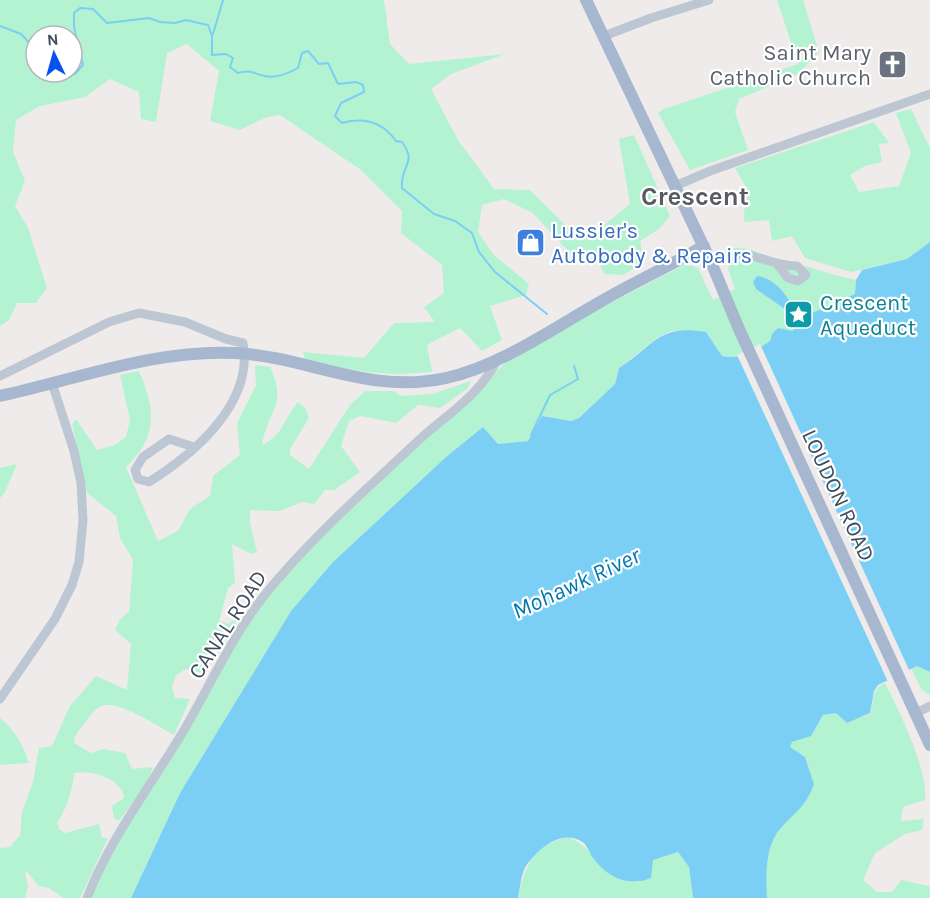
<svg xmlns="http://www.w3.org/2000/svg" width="930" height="898" font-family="Karla,sans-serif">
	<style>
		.green { fill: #b3f3d2; fill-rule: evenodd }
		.water { fill: #7bcff5 }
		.pier { fill: #efebeb }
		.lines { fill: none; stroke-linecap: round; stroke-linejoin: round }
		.stream { stroke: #7bcff5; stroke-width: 2 }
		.minor { stroke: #bdc6d3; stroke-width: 9 }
		.major { stroke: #a7b7cf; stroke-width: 12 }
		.labels { text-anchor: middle; stroke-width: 4.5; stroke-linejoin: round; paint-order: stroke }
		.worship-label { font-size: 22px; fill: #5b616d; stroke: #fff; text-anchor: end }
		.shop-label { font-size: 22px; fill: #366cbe; stroke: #fff; text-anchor: start }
		.culture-label { font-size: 22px; fill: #0d838f; stroke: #fff; text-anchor: start }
		.street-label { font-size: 22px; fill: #424d5b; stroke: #fff }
		.water-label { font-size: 24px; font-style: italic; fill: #0079b0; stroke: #fff }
		.quarter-label { font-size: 26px; font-weight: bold; fill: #585b61; stroke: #fff }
	</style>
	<rect width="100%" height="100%" fill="#efebeb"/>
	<path class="green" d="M0,0H384L390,44L409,64L505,54L451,74L431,89L458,140L494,189L530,190L578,238L599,229L630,204L619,139L634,135L670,216L659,229L640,241L644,262L623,275L605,274L593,255L571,254L533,213L504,199L482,205L478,232L494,255L529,284L526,295L490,306L502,340L482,351L460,328L427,345L432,372C381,377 354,371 305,360L303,352L364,358L394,323L435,322L424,307L444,293L442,265L401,233L402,211L361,170L280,115L267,117L240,130L210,121L219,71L187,44L167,53L156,122L141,119L139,92L110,79L85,97L40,106L16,120L13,152L25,181L15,206L28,228L47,288L36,303H17L9,320L0,326ZM36,36H72V72H36Z
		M777,0H803L819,52L798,74L739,99L735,112L748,150L690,170L658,113L664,109L798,64Z
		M911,109L930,148V242L907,259L851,272L805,258L792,236L772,241L769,220L744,222L745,185L735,168L874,122L889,143L879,144L882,162L865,166L850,175L859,192L899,186L911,153L896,113Z
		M734,248C750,247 760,254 775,258C802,264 828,274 856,280L855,294L799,320L783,292L762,276L799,324L792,331L772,334L770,341C754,352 742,360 722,356L706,332C695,332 684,330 673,331C661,331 632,359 619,368L615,384L579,418L571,421L542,416L528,441L498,444L483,427L446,457L333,562L291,611L180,793L131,898H87L99,867L248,619L278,579L508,360L558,330L686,264L698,268L713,300L735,289L728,269Z
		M255,365L270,367C288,405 268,410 262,445C283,436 284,418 298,402L305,408L309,418L290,449V455L309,469L350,405L365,391H394L400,396L432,394L471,381L468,388L440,408L418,405L396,423L360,416L349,421L341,446L360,472L334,490H325L314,504L302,502L280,511L250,510V523L257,552L251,554L232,544L235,583L228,588L219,621L229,624L239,616L229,636L221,637L205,674L186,669L176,675L172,687L175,698L190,699L174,735C158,726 123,703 105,705C95,707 90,716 85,723C79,731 75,733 74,743L91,753L104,749L125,753L132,769L153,767L147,783L119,821L114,818L112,806L124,798C123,779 91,769 74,773C74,784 65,815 57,822L59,829L65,833L99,824L102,838H108L80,898H63L49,888L38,886L27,871L25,873L28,886L25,898H0V848L10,847L20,835L22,812L33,782L39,748L52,746L70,706L96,676L127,690L131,644L115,630L120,619L129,612L133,560L120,538L116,516L87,493L72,424L76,419L97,450L115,445L126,437L130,420L120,375L139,371C156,411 158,436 126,467L158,541L178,531L190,509L210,496L213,476L240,455L237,423L256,385Z
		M17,464L5,492L0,498V468Z
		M917,666L930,672V695L922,690L911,668Z
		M885,683C899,710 928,770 925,800L903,807L901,821L924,819L922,830L905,834L875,853L863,880L877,892H892L901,880L929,886L930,898H767C766,877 765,851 777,833C791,813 805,810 814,784L805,757L789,747L792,742L811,736L823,715L836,713L864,717L870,713C875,700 871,688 885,683Z
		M0,718C15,730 23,745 29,763L0,765Z
		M568,837C603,852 591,877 639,882L653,860L678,852L689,867L693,898H518C525,866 533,845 568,837Z"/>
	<path class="water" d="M930,242V672L917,666L878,685L874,691L870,713L847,723L836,713L823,715L811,736L792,742L790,747L805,757L814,784C805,810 792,813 777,833C765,851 766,877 767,898H693L689,867L678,852L653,860L651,878C629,887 608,878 594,859C590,855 588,847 584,843C562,827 538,849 526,866C521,874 520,889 518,898H131L180,793L291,611L333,562L446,457L483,427L498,444L528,441L542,416L571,421L579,418L615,384L619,368C655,345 658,324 706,332L722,356C742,360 754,352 770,341L772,334L778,328L792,331L799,324L795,316L756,289L753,282L757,276C779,279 791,302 799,319L855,294L856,280L862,270L907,259Z"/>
	<path class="pier" d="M760,344L910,672L889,684L737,355Z"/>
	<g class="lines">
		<path class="stream" d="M0,26L21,34L36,50
			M213,34L223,0
			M66,72L75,74L83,65L74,27V13L80,8L93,9L107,23L149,18L160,22L175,23L186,20L208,25L212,36V55L226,54L233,58L230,67L238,73C251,69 254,74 265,76C276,79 289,73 298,68L302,53L308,51L319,64L328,63L338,84L356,82L363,85L364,92L341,103L335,116L342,123C364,117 382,121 396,141L402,142C418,165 400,163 402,188L434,214L455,221L472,233L479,252L495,272L547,314
			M531,435L550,395L578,379L574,366"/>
		<path class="minor" d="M604,36L651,18L709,0
			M675,186L710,171L930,94
			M711,262C755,245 757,264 797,266L806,275L798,281L788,278L778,265
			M0,376L109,322L139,313L185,322L226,339L243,343C254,403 195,453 149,482L138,479L135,470L143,457L169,439L194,447
			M0,699L55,619L72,585L79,562L83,520L81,483L74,451L52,383
			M916,713L930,706
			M87,898C111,836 153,783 187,725C215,676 239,622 278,579C321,529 372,484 420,439C449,413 481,394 498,358"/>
		<path class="major" d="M586,0L711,262L739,329L930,745
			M0,396C78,379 155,349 236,353C308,357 370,395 446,378C500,366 552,329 600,302C634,282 670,266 704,246"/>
	</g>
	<defs>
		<symbol id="church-square" viewBox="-11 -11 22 22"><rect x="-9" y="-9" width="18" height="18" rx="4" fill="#6b7280" stroke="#fff"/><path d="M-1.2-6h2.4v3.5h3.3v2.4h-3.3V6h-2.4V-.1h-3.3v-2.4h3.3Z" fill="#fff"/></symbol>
		<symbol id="shop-square" viewBox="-11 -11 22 22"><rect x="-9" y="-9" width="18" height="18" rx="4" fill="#3f7fe0" stroke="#fff"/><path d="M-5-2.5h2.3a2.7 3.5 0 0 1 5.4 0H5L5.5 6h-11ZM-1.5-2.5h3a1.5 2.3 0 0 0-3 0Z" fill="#fff"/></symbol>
		<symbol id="sight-square" viewBox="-11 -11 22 22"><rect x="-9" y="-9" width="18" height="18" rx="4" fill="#0f9aa8" stroke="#fff"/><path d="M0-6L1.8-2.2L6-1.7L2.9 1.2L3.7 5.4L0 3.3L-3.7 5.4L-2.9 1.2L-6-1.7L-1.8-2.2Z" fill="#fff"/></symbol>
	</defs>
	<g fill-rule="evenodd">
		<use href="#church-square" x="876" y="48" width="33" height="33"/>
		<use href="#shop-square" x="514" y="226" width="33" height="33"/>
		<use href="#sight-square" x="782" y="298" width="33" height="33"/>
	</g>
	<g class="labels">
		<g class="worship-label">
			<text x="871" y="60">Saint Mary<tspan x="871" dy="25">Catholic Church</tspan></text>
		</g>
		<g class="shop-label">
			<text x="551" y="238">Lussier's<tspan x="551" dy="25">Autobody &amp; Repairs</tspan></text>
		</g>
		<g class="culture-label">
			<text x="820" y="310">Crescent<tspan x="820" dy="25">Aqueduct</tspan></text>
		</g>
		<g class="street-label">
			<text transform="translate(839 495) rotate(65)" y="8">LOUDON ROAD</text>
			<text transform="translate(227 624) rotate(-57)" y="8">CANAL ROAD</text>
		</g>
		<g class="water-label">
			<text transform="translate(576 583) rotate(-25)" y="8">Mohawk River</text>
		</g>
		<g class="quarter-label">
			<text x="695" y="205">Crescent</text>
		</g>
	</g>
	<g transform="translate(54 54) rotate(355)"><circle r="28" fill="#ffffff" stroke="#b3b8bd" stroke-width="1.5"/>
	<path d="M0-4.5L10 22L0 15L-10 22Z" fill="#0553ef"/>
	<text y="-9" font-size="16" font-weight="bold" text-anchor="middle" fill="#424d5b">N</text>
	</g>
</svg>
